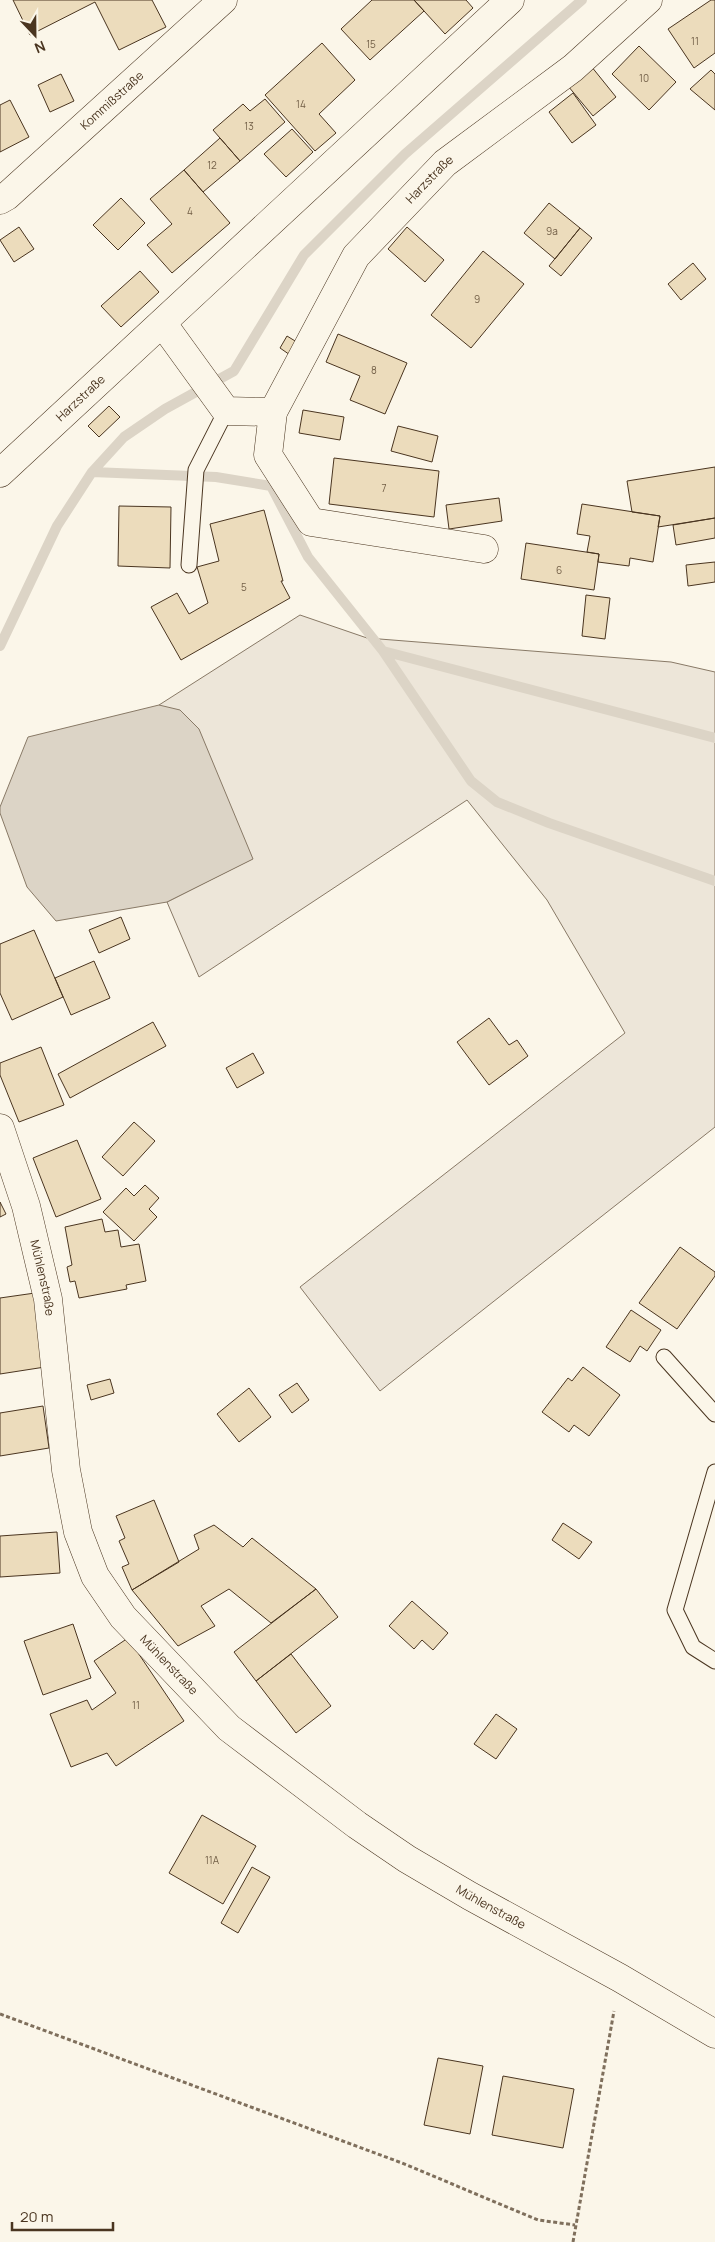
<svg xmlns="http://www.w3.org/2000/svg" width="715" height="2242" font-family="Manrope,sans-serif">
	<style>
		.green { fill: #ede6d9; stroke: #887966 }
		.water { fill: #dcd4c6; stroke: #887966 }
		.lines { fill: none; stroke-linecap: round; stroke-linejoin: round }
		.stream { stroke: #dcd4c6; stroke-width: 10 }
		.building { fill: #ecdcbc; stroke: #4a3520 }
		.service-casing { stroke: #4a3520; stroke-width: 17 }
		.minor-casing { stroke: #4a3520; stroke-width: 29 }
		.secondary-casing { stroke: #4a3520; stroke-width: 29 }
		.path { stroke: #7f6f5c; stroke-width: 3; stroke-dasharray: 4 2.5; stroke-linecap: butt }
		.service { stroke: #fbf6e9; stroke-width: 15 }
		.minor { stroke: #fbf6e9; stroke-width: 28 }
		.secondary { stroke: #fbf6e9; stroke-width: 28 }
		.labels { text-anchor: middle; stroke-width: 4; stroke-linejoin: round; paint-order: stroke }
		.number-label { font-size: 10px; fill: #725f47 }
		.street-label { font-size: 12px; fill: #4a3520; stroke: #fbf6e9 }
	</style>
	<rect width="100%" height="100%" fill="#fbf6e9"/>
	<path class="green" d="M300,615L367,638L671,662L715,672V1127L380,1391L300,1287L625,1033L547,900L467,800L199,977L167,902L252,859L159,705Z"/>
	<path class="water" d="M159,705L180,710L199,729L253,859L167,902L56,921L27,887L0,813V807L28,737Z"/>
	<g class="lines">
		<path class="stream" d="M92,472L216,477L271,486L308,557L383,651L471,781L497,802L549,823L715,881
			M0,646L57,526L92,472L124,437L165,409L234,371L304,255L405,154L582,0
			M383,651L715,738"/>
	</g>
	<path class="building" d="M13,0H152L166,27L119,50L95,2L30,35Z
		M372,0H414L424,11L370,60L341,29Z
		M414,0H466L473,8L445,34Z
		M711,0H715V53L694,68L668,29Z
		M322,43L355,80L319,114L336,133L315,151L265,95Z
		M639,46L676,82L649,110L612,74Z
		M591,66L616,97L593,116L568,86Z
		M711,70L715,74V110L690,89Z
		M61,74L74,101L50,112L38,85Z
		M573,93L596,125L572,143L549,112Z
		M265,99L285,122L240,161L213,130L243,104L250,111Z
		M10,100L29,137L0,152V105Z
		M292,129L313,152L286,177L264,154Z
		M220,138L240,161L203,192L184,170Z
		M184,170L230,223L172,273L147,245L172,224L150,199Z
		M121,198L145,223L118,250L93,225Z
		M549,203L580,228L555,259L524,233Z
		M19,227L34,249L14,262L0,240Z
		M407,227L444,260L425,282L388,249Z
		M580,228L592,238L561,276L549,266Z
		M483,251L524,284L471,348L431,315Z
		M693,263L706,279L681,300L668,284Z
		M140,271L159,292L121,327L101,306Z
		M338,334L407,363L385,414L350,400L360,376L326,362Z
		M287,336L300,344L293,357L280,348Z
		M109,406L120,417L99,437L88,426Z
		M303,410L344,417L340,440L299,433Z
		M398,426L438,436L432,462L391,451Z
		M334,458L439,471L434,517L329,504Z
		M715,467V518L658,527L660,516L632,512L627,481Z
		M499,498L502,521L449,529L446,505Z
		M582,504L660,516L653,562L630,558L629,566L598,562L599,554L587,552L590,536L577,534Z
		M119,506L171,507L170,568L118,566Z
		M264,510L283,581H281L290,598L181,660L151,607L177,593L189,614L208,603L197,567L219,561L210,524Z
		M715,518V538L676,545L673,525Z
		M526,543L599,554L594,590L521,579Z
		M715,562V582L688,586L686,565Z
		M586,595L610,598L605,639L582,636Z
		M121,917L130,939L99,953L89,930Z
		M34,930L63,997L12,1020L0,993V944Z
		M94,961L110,998L71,1015L55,978Z
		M489,1018L509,1045L517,1040L528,1056L489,1085L457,1042Z
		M153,1022L166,1046L70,1098L58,1074Z
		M41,1047L64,1105L19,1122L0,1075V1063Z
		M253,1053L264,1073L237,1088L226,1068Z
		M134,1122L155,1141L123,1176L102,1157Z
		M77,1140L101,1199L56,1217L33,1158Z
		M145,1185L159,1198L149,1209L157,1217L134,1241L103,1212L126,1188L134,1196Z
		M0,1202L6,1214L0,1217Z
		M102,1219L105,1232L118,1230L121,1247L139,1244L146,1281L126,1285L127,1289L79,1298L75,1281L70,1282L67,1267L72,1265L65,1227Z
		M680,1247L715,1272V1276L677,1329L639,1303Z
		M35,1293L45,1367L0,1374V1298Z
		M631,1310L661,1330L647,1351L640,1346L630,1362L606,1347Z
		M583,1367L620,1395L589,1436L574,1425L569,1432L542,1412L568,1378L572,1381Z
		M110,1379L114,1393L91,1400L87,1385Z
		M297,1383L309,1400L292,1413L279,1395Z
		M249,1388L271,1417L239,1442L217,1414Z
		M43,1406L49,1448L0,1456V1413Z
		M154,1500L179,1562L132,1590L122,1567L129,1564L119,1541L125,1538L116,1516Z
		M563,1523L592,1542L579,1559L552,1540Z
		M214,1525L243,1547L252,1538L316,1589L271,1623L229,1589L201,1606L215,1626L178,1646L132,1590L199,1549L194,1535Z
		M57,1532L60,1573L0,1577V1536Z
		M316,1589L338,1617L256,1681L234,1652Z
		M412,1601L448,1633L433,1650L422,1640L414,1649L389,1626Z
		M73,1624L91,1678L43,1695L24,1641Z
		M128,1638L184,1721L116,1766L107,1753L71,1767L50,1714L87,1700L92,1710L116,1693L94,1661Z
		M291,1654L331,1706L296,1733L256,1681Z
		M496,1714L517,1729L496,1759L474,1744Z
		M202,1815L256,1846L223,1904L169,1873Z
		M252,1867L270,1877L238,1933L221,1923Z
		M438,2058L483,2066L470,2134L424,2125Z
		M503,2076L574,2089L563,2148L492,2135Z"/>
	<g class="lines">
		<defs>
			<path id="service" d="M189,565L196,470L226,411
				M664,1357L715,1414
				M715,1472L675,1610L693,1647L715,1661"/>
			<g id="minor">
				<path id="s1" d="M0,200L7,196L223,0"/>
				<path d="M163,324L226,411L273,412"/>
				<path id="s2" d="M484,549L311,522L268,455L273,412L356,256L445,163L573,68L648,0"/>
			</g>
			<g id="secondary">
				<path id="s3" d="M0,473L510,0"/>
				<path id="s4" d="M0,1128L26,1206L48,1299L66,1470L78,1532L95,1576L123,1617L229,1728L357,1825L407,1859L470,1896L620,1978L715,2034"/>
			</g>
		</defs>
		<use href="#service" class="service-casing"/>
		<use href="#minor" class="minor-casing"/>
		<use href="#secondary" class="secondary-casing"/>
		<path class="path" d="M0,2014L402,2163L538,2220L575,2225
			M573,2242L614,2011"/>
		<use href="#service" class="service"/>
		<use href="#minor" class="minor"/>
		<use href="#secondary" class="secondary"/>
	</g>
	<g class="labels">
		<g class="number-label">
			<text x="695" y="45">11</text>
			<text x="371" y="48">15</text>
			<text x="644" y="82">10</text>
			<text x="301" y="108">14</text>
			<text x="249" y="130">13</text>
			<text x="212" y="169">12</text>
			<text x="190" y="215">4</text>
			<text x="552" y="235">9a</text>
			<text x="477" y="303">9</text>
			<text x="374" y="374">8</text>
			<text x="384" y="492">7</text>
			<text x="559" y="574">6</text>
			<text x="244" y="591">5</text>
			<text x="136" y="1709">11</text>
			<text x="212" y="1864">11A</text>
		</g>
		<g class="street-label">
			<text dy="4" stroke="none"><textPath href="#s1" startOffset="150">Kommißstraße</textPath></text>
			<text dy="4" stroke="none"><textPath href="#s2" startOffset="581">Harzstraße</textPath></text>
			<text dy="4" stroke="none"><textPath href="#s3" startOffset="110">Harzstraße</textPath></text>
			<text dy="4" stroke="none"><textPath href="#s4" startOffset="156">Mühlenstraße</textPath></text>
			<text dy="4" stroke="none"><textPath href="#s4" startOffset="576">Mühlenstraße</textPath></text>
			<text dy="4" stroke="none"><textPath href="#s4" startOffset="981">Mühlenstraße</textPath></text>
		</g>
	</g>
	<g transform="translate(35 35) rotate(158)" stroke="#fbf6e9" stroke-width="4" paint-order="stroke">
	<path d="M0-4L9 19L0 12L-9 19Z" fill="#4a3520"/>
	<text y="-8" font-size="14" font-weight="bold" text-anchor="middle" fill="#4a3520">N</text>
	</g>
	<path d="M12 2222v8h101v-8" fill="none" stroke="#4a3520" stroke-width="2.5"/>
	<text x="20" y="2222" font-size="15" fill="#4a3520" stroke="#fbf6e9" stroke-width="4" paint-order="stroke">20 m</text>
</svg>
